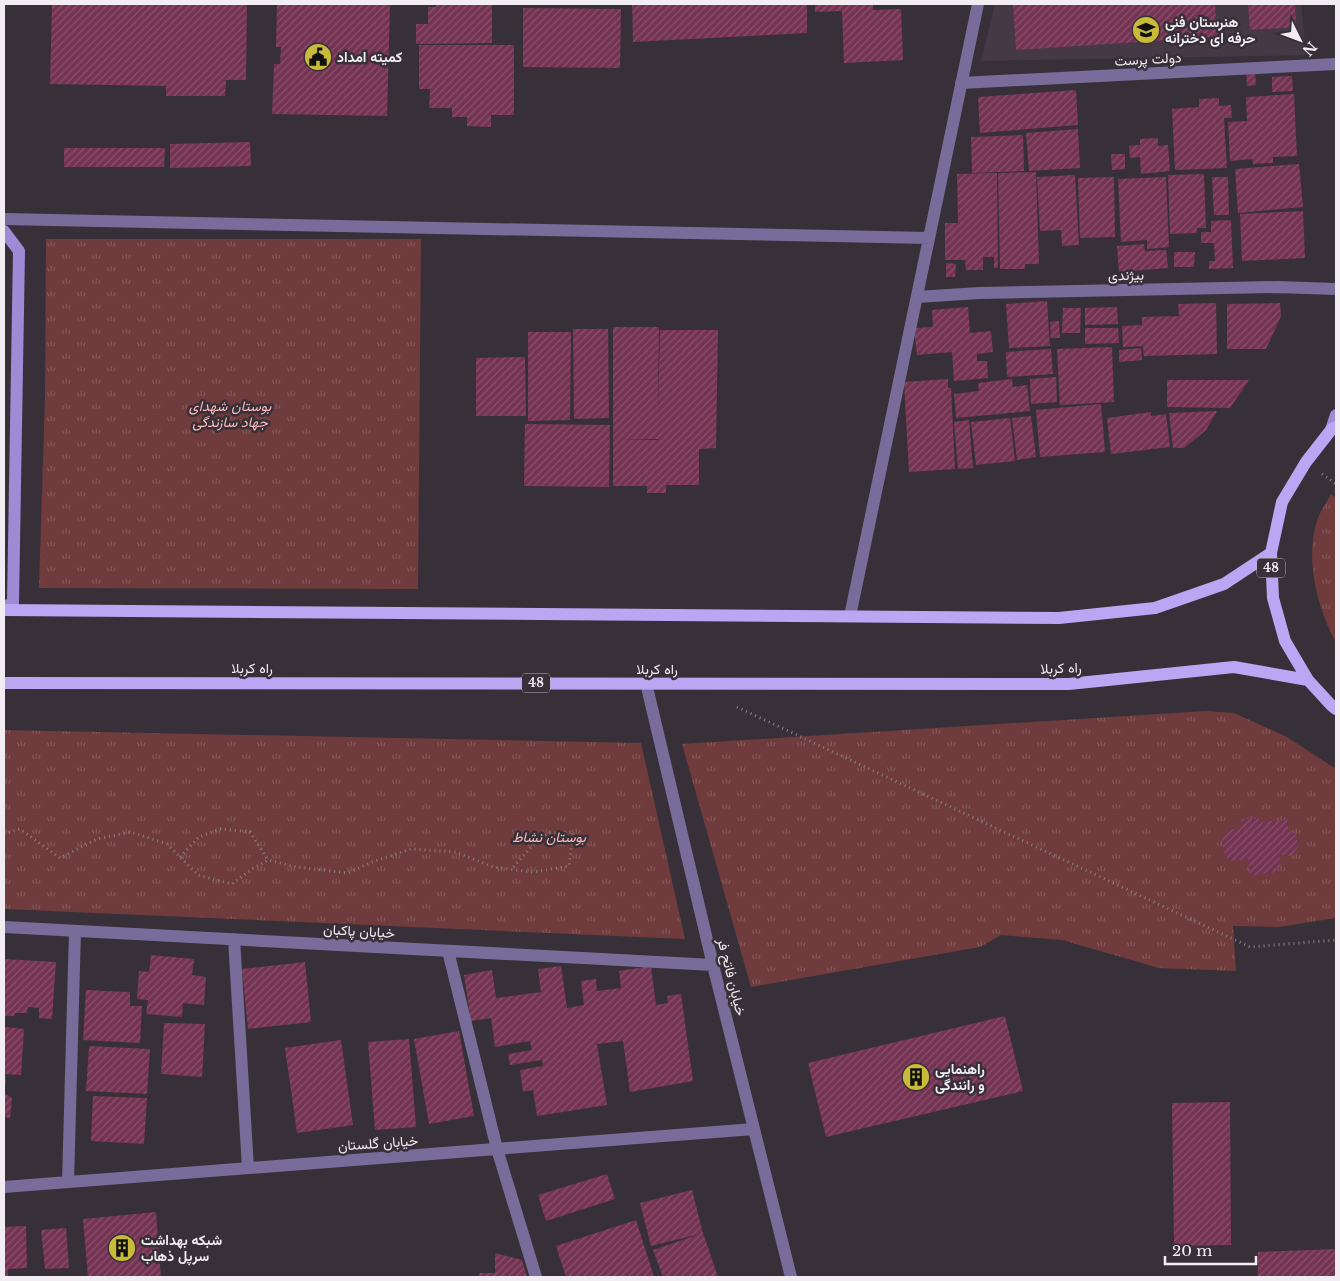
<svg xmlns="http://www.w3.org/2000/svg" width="1340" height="1281" font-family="'Libre Baskerville',Vazirmatn,serif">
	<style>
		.built { fill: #453946 }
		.grass { fill: url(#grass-tufts) }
		.building { fill: url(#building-hatch); fill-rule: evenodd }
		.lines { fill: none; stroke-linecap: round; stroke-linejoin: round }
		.path { stroke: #888188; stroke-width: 3; stroke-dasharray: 1 4; stroke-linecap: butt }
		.street { stroke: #786c9a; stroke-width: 12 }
		.secondary { stroke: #9e8ad5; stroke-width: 12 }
		.primary { stroke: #baa6f3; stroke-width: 12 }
		.labels { text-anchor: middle; stroke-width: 5; stroke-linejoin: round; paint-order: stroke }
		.shield { fill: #383038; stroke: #bab4ba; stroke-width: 1 }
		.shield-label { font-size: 12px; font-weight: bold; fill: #f2edf2 }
		.poi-label { font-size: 14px; font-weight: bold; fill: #f2edf2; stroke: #383038; text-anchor: start }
		.street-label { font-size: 14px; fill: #f2edf2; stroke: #383038 }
		.park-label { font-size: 14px; font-style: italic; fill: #febaba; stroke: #383038 }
	</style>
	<defs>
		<pattern id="grass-tufts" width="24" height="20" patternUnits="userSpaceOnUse" patternTransform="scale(1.25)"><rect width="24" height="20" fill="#6f3b3c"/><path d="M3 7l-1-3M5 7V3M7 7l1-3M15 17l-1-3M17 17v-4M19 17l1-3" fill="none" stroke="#845859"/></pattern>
		<pattern id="building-hatch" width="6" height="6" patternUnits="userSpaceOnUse" patternTransform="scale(1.25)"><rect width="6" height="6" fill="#753353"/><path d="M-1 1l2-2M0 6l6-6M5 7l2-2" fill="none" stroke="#89516c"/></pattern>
	</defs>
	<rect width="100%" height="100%" fill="#383038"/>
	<path class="built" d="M995,4H1301L1306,55L981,61Z"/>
	<path class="grass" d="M46,239H421L418,589L39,588L45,398Z
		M1331,494L1336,498V642C1317,608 1304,556 1318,518C1321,510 1327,502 1331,494Z
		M1206,711L1234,713L1287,737L1336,769V918L1279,927L1233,926L1236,971L1159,968L1062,940L1001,935L980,947L751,987L682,744Z
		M4,730L641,743L685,939L4,909Z"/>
	<path class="building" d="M52,4L247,5L246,80H226L225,96H166V86L50,84Z
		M277,4H390L387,116L272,114L274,64H280L281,47H276Z
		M436,4H492V43L416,44V24H428V7H436Z
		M632,4H807V33L633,42Z
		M815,4H873V10L901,9L903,60L844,63L842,11L815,12Z
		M1013,4H1215L1217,37L1016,50Z
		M1248,4H1295L1296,27L1250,30Z
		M523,8L621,9L620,68L523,67Z
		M419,45H514V115H491V127L467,126V117H452V108H429L430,89H419Z
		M1255,72L1256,85L1247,86L1246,73Z
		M1292,76L1293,91L1272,92V77Z
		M1076,90L1078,125L980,133L978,97Z
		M1294,94L1297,156L1273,157V163L1253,164L1252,159L1230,161L1228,122L1247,121L1246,97Z
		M1219,98V106L1231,105L1232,118H1224L1227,168L1175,170L1172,109L1199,107V99Z
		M1078,129L1080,168L1029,171L1026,133Z
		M1023,135L1024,171L972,173L971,137Z
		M1158,138V146L1168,145L1170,171L1141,174L1140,157L1130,158L1129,146L1140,145V139Z
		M250,142L251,166L170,168V144Z
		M64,148H165L164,167H64Z
		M1111,154H1125V169L1112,170Z
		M1299,164L1303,207L1238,213L1235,169Z
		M1036,172L1039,264H1025V269H1000L998,173Z
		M997,173L998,268H994V257H983V270H966L965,260H945V223H958L957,174Z
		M1204,174L1206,228H1197V233L1170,234L1168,175Z
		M1075,175L1079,245L1062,246L1061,230L1040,231L1037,177Z
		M1114,177L1115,237L1080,238L1078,178Z
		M1166,177L1169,247L1147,249V240L1121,242L1118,179Z
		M1212,177H1228L1229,215H1214Z
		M1303,211L1305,258L1242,261L1240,214Z
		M1231,220L1233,268L1209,269V261H1215L1214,243H1201V232H1211V221Z
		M1144,244L1145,251L1166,250L1168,268L1119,272L1117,246Z
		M1174,252H1195L1194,267H1174Z
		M946,263L956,264L955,277H946Z
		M1047,301L1050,346L1009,348L1006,304Z
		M1216,303L1217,354L1144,356L1143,346L1123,347L1122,326L1142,325V317L1179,316L1178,304Z
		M1280,303L1281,316L1266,349H1227V304Z
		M968,307L970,333L991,331L993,352L977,354V361H987L988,378L954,381L952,352L917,355L914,328L933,327L932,310Z
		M1117,307L1118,324L1085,325V308Z
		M1063,308H1081L1080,333H1062Z
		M1059,321L1060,338H1051L1050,322Z
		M613,327H659L658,415L660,330H718L716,448L699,449V485H666V493H647V486H613ZM616,439H658V440Z
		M1085,328H1118L1119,343L1085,344Z
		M573,329H608L609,418L574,419Z
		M528,332H571L570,420L528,421Z
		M1112,347L1114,402L1060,405L1057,349Z
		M1141,348L1142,360L1119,362V350Z
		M1051,349L1053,374L1007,377L1006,352Z
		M525,357L526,416H476V358Z
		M1056,377L1057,402L1031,404L1030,379Z
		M948,379V388H951L955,469L909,472L904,382Z
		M1012,379L1013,387L1027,385L1030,411L956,418L954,394L979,391L978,383Z
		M1167,380H1249L1230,408L1167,407Z
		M1101,404L1105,452L1040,457L1036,410Z
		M1217,411L1206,430L1184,448H1173L1169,413Z
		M1151,412V416L1166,414L1170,447L1111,454L1107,418Z
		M1031,416L1036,457L1017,460L1012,418Z
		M1010,418L1015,461L976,465L971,422Z
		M969,420L973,468L958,469L954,422Z
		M525,424L610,425L609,487L524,486Z
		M1259,818V822L1288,820V830L1296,834L1298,847L1291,856L1279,855L1281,865L1276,872L1250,876L1248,859L1232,861L1225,857L1222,841L1228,830L1242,828L1241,819Z
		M151,955L194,959L192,975L206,977L204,1005L183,1003L182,1017L146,1014L148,1000L137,999L139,971L149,972Z
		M4,959L56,962L52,1019L39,1018V1008L28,1007L27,1013H15L14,1016H4Z
		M305,962L311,1022L248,1029L242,969Z
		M561,966L567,1008L584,1005L581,981L596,979L597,991L621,988L619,971L651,966L656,1005L668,1003L667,996L681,994L693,1081L630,1092L623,1041L597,1044L607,1105L537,1116L533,1090L523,1092L520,1070L543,1066L542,1060L510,1065L508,1054L532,1050L530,1041L495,1047L491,1018L471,1021L464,975L492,970L496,998L541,992L538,969Z
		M86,990L130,992V1006H142L140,1043L83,1040Z
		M1005,1016L1023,1091L826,1137L808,1063Z
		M164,1023L205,1024L202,1077L161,1074Z
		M4,1027L24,1029L21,1075L4,1074Z
		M459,1031L474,1116L429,1124L414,1039Z
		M409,1039L416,1127L375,1130L368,1042Z
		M341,1040L353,1125L297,1133L285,1048Z
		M89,1046L150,1049L147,1094L86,1091Z
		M4,1075L6,1076L5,1090H4Z
		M4,1093L12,1098L10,1118L4,1117Z
		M93,1096L147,1098L144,1144L91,1141Z
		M1230,1102L1231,1245L1174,1246L1172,1103Z
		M607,1174L615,1199L546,1221L538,1195Z
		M692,1190L703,1233L718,1277H663L653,1250L700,1234L651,1246L640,1203Z
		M156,1212L161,1277H88L83,1219Z
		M636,1220L654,1277H566L556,1246Z
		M26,1226L27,1268L8,1269V1277H4V1227Z
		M66,1228L69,1268L45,1269L41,1230Z
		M1336,1249V1277H1258V1252Z
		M495,1253L522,1260L527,1277H480L479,1273H495Z"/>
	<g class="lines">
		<path class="path" d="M1322,474L1336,484
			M737,707L1250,947L1336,940
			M4,834L20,829L60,858L97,839L131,832L167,844L198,875L232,884L252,869L268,860L297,867L348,873L372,862L411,849L456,852L493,867L533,872L569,866L573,832L549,833L534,844L511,870
			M180,857L199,837L220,829L250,832L268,860"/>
		<path class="street" d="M961,83L1336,64
			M4,219L929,238
			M917,297L979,293L1277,287L1336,289
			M850,616L978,4
			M646,683L713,965L791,1277
			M4,927L713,965
			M234,939L248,1168
			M448,951L497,1149L536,1277
			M68,1182L75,931
			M4,1187L754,1129"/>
		<path class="secondary" d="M4,231L19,251L13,603L4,607
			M1331,430L1336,415"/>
		<path class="primary" d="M1336,427L1331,430L1306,462L1282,502L1271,553L1273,598L1285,641L1308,680L1331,705L1336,709
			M4,610L1059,618L1155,608L1224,584L1271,553
			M4,683L1069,684L1234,667L1308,680"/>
	</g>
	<defs>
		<symbol id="school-disc" viewBox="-11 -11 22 22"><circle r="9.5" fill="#c9ba3a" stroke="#383038"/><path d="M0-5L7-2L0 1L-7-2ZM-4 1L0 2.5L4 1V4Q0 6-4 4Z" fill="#111"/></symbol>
		<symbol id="civic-disc" viewBox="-11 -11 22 22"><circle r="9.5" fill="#c9ba3a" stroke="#383038"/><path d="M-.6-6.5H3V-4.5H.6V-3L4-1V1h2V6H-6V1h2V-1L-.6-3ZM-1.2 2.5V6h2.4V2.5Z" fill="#111"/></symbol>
		<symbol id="building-disc" viewBox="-11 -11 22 22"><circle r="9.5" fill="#c9ba3a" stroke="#383038"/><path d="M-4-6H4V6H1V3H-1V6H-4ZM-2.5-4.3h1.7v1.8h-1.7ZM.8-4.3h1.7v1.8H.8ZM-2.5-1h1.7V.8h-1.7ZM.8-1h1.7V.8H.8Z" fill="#111"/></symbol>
	</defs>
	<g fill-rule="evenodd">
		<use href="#school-disc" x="1130" y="14" width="32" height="32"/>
		<use href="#civic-disc" x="302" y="41" width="32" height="32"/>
		<use href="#building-disc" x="900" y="1061" width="32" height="32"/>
		<use href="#building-disc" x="106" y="1232" width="32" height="32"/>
	</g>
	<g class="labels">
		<g class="shield">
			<rect x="1257" y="558.5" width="28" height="19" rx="4"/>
			<rect x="522" y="673.5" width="28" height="19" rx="4"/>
		</g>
		<g class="shield-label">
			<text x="1271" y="572">48</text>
			<text x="536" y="687">48</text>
		</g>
		<g class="poi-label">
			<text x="1165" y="27">هنرستان فنی<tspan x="1165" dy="16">حرفه ای دخترانه</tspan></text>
			<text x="337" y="62">کمیته امداد</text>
			<text x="935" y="1074">راهنمایی<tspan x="935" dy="16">و رانندگی</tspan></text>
			<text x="141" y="1245">شبکه بهداشت<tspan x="141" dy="16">سرپل ذهاب</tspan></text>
		</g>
		<g class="street-label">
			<text transform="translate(1148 59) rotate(-3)" y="5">دولت پرست</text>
			<text transform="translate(1126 275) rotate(-1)" y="5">بیژندی</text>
			<text x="252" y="673">راه کربلا</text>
			<text transform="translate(1061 668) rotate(-2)" y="5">راه کربلا</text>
			<text x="657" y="674">راه کربلا</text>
			<text transform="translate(359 931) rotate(3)" y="5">خیابان پاکبان</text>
			<text transform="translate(732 977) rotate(76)" y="5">خیابان فاتح فر</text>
			<text transform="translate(378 1143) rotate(-4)" y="5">خیابان گلستان</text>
		</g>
		<g class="park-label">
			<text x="230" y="411">بوستان شهدای<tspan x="230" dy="16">جهاد سازندگی</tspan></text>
			<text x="549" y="842">بوستان نشاط</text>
		</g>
	</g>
	<rect width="1340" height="1281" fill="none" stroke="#f2edf2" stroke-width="10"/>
	<g transform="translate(1300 40) rotate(132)" stroke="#383038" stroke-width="4" paint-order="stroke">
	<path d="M0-4L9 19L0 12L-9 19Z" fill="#f2edf2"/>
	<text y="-8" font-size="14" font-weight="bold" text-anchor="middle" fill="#f2edf2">N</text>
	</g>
	<path d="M1165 1256v8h91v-8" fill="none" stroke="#f2edf2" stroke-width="2.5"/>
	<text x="1172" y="1256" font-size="15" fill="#f2edf2" stroke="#383038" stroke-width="4" paint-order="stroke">20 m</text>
</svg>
